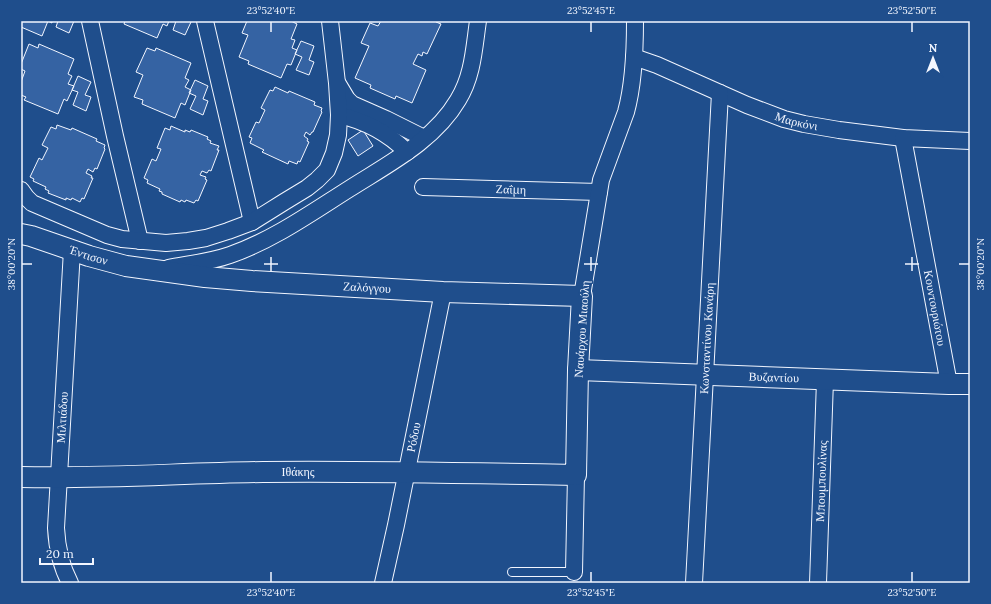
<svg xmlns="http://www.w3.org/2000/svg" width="991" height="604" font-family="Lora,serif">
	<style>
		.building { fill: #3563a3; stroke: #f2f6ff }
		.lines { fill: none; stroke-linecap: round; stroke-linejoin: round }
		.service-casing { stroke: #f2f6ff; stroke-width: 10 }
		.minor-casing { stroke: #f2f6ff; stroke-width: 18 }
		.tertiary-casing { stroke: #f2f6ff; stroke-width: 22 }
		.service { stroke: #1f4e8c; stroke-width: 8 }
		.minor { stroke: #1f4e8c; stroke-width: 16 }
		.tertiary { stroke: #1f4e8c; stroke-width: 20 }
		.ticks { fill: none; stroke: #f2f6ff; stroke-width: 1.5 }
		.labels { text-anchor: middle; stroke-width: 3; stroke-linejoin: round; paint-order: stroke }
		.street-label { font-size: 12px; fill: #f2f6ff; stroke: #1f4e8c }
		.neatline { fill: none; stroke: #f2f6ff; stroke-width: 1.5 }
		.ticks-label { font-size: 10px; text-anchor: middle; fill: #f2f6ff }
	</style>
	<rect width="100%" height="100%" fill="#1f4e8c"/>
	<path class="building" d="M21,21H52V23L48,21L42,36L21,27Z
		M58,21H74L69,33L56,27Z
		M125,21H169L167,26L163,24L157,38L124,24Z
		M176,21H188L191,22L185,35L173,30Z
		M247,21H291L297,24L291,39L295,40L292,48L297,50L291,65L287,64L281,78L248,64L249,61L239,57L248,35L242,33Z
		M381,21H437L436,22L441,24L427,54L423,52L422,56L418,54L413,64L426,70L412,103L396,96L395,99L370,88L371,85L355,78L369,46L361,43L370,23L378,26Z
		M301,41L314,46L309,60L314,62L309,75L296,70L302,57L295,54Z
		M29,44L38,48L39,44L74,59L68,74L72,76L68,84L74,86L67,101L64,99L58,114L24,100L26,97L21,95V82L25,71L21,69V64Z
		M147,48L155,51L156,48L191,63L185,78L189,80L185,87L191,90L185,105L181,103L175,118L142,104L143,100L134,97L143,75L136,72Z
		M78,76L91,82L85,95L91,97L86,111L73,105L78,92L72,90Z
		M195,80L208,86L203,99L208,101L203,115L190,109L196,96L189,93Z
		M275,87L288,93L289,91L315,102L314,105L322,108L321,111L322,112L313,132H312L310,135L306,132L304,136L308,139L307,141L309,142L300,162L298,161L297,164L289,161L288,164L262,152L264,150L250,143L252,138L249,137L256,122L259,123L265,110L261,108L270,90L273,91Z
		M57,125L71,130L72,128L97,139L96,141L105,145L104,148L105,149L97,169L95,168L93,172L88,169L86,173L92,176L91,178H93L84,199L82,198L80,202L72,198L71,200L66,198V200L48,193L49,191L45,189L46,187L33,181L34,179L30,177L39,158L42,160L48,148L42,145L51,127L56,129Z
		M171,126L185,132V130L190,132L191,130L208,137L207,139L211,141L210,143L219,146L217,150H219L211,171L209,170L207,173L202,171L200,175L206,177L205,179L207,180L198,201L196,200L194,203L186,200L185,202L181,200L180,202L162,194V192L159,191L160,189L147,183L148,180L144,178L152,159L156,161L161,149L157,148L165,128L170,130Z
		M363,130L373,146L358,156L348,140Z"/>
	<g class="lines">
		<defs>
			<path id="service" d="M512,572H574"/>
			<g id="minor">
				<path d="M90,21L115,136L140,241"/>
				<path d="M205,21L252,222"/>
				<path id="s1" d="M634,57L657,65L747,105L784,119L804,124L839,130L903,138L970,141"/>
				<path d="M338,84L347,99L352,104L386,119L424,138"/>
				<path d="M339,115C365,121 388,133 407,152"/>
				<path id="s2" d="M903,138L949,384"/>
				<path id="s3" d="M423,187L599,192"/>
				<path d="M21,190L26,197L32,203L107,235L122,239L166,243L188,241L206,238L228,231L252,222L284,202L307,188L317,180L327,170L334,153L338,135L339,115L337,83L330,21"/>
				<path d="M168,268C189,264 210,262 230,255C273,240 311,213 349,189C388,164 434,141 458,100C473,76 474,48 478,21"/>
				<path d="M582,296L601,180L626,112C634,83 635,51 635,21"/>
				<path d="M574,572L576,475"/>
				<path id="s4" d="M70,583C61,566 57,548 56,528L72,250"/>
				<path id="s5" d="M383,583L396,525L443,292"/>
				<path id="s6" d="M694,583L720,93"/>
				<path id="s7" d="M818,583L825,380"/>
			</g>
			<g id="tertiary">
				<path id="s8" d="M21,234L31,236L89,256L126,266L205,277L252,281L443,292L582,296L578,370L576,475C472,473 368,471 263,472C183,473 102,479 21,477"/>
				<path id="s9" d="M578,370L949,384H970"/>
			</g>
		</defs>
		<use href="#service" class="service-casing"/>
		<use href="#minor" class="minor-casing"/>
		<use href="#tertiary" class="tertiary-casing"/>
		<use href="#service" class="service"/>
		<use href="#minor" class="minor"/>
		<use href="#tertiary" class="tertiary"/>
	</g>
	<path class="ticks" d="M271,22V32M591,22V32M912,22V32M271,257V271M591,257V271M912,257V271M22,264H32M264,264H278M584,264H598M905,264H919M959,264H969M271,572V582M591,572V582M912,572V582"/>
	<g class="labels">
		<g class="street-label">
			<text dy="4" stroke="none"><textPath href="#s1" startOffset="175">Μαρκόνι</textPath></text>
			<text dy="4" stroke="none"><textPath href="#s3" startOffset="88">Ζαΐμη</textPath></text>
			<text dy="4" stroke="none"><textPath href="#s8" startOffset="71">Έντισον</textPath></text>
			<text dy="4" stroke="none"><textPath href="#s8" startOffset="352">Ζαλόγγου</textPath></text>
			<text dy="4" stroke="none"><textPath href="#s2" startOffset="173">Κουντουριώτου</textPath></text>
			<text transform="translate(582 329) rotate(-86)" y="4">Ναυάρχου Μιαούλη</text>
			<text dy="4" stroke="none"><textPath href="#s6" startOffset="245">Κωνσταντίνου Κανάρη</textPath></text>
			<text dy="4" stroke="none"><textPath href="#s9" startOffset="196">Βυζαντίου</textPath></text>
			<text dy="4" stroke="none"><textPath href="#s4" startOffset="168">Μιλτιάδου</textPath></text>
			<text dy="4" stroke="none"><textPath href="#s5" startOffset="149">Ρόδου</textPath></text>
			<text x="298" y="476">Ιθάκης</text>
			<text dy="4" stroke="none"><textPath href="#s7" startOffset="102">Μπουμπουλίνας</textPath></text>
		</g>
	</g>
	<rect width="991" height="604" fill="none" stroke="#1f4e8c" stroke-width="44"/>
	<g transform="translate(933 58)" stroke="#1f4e8c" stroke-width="3" paint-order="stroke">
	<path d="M0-3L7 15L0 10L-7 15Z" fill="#f2f6ff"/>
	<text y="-6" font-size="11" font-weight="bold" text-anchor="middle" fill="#f2f6ff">N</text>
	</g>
	<path d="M40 558v6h53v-6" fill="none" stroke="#f2f6ff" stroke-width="2"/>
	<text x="46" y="558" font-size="12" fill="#f2f6ff" stroke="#1f4e8c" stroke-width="3" paint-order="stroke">20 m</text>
	<rect x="22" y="22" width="947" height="560" class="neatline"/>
	<g class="ticks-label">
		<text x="271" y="14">23°52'40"E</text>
		<text x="591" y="14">23°52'45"E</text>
		<text x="912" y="14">23°52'50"E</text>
		<text transform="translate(11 264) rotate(-90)" y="4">38°00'20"N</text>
		<text transform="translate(980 264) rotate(-90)" y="4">38°00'20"N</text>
		<text x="271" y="596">23°52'40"E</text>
		<text x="591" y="596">23°52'45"E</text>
		<text x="912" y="596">23°52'50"E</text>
	</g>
</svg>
